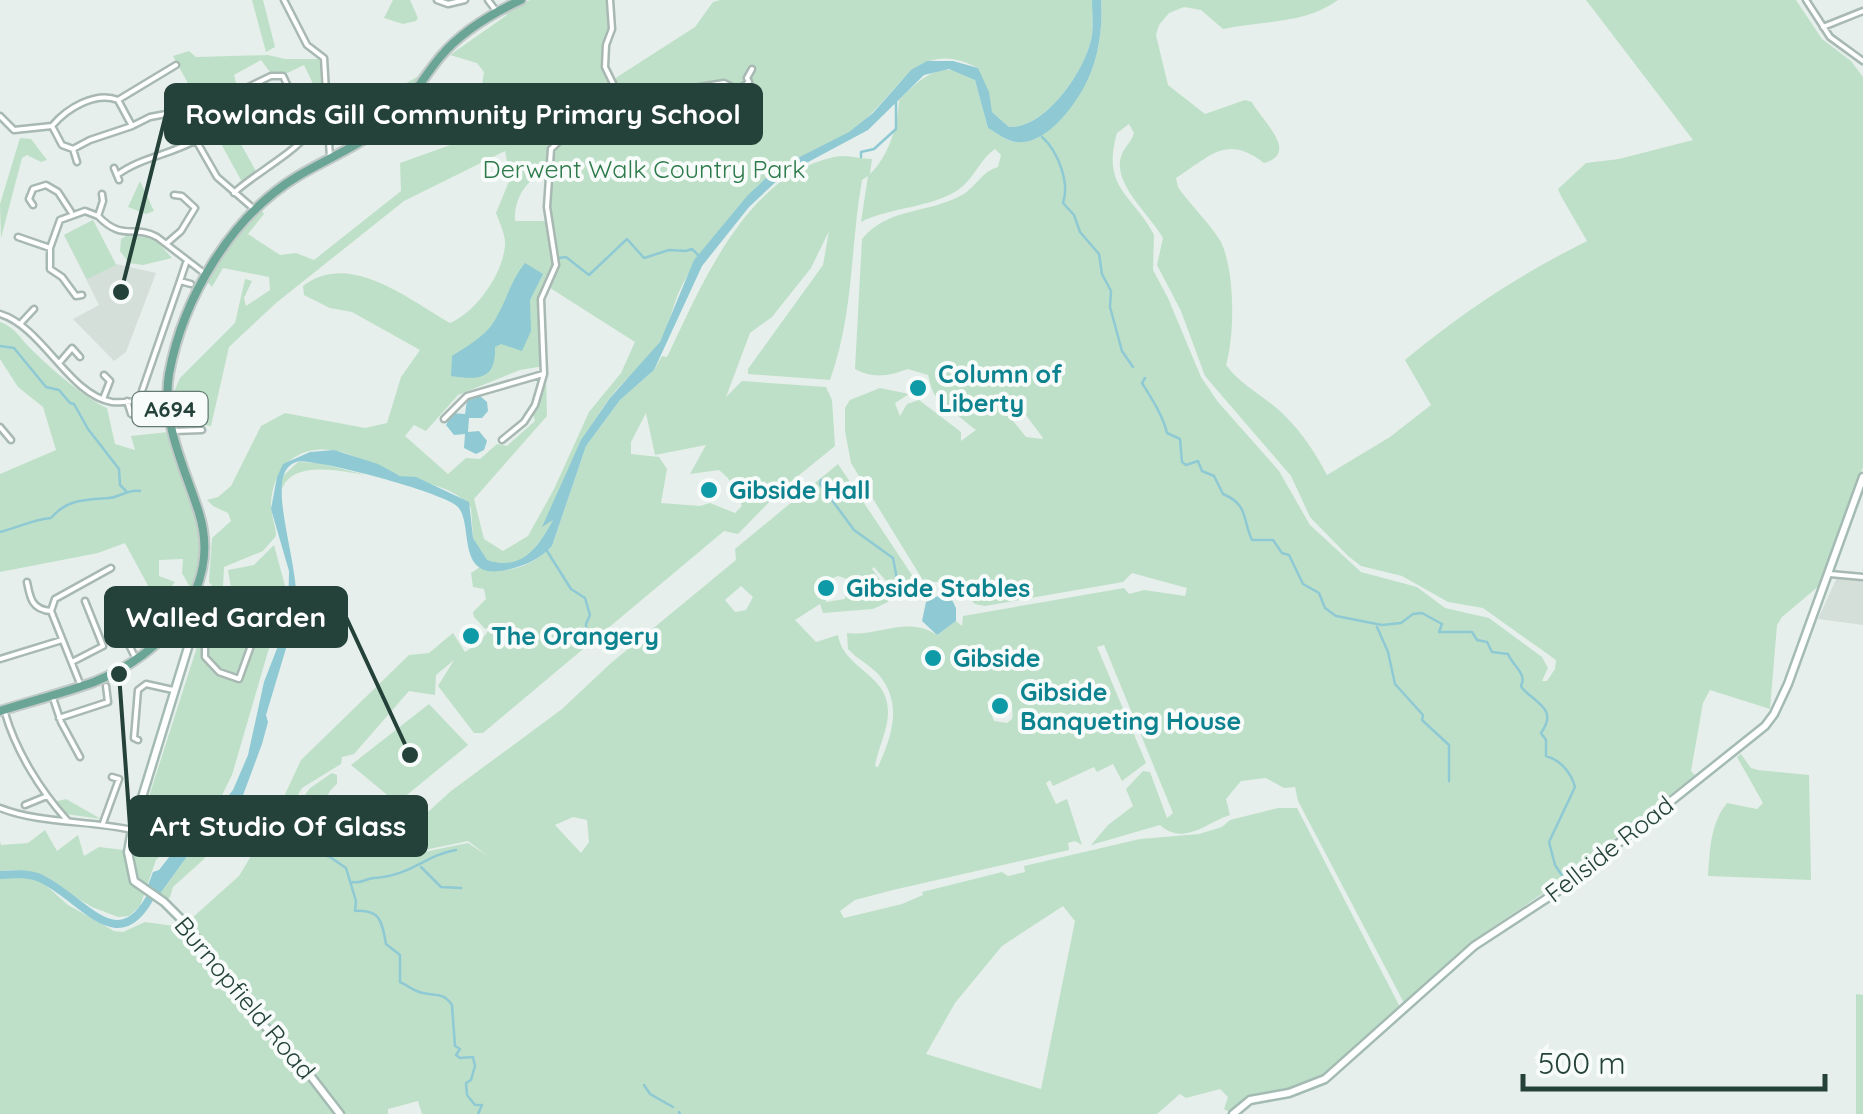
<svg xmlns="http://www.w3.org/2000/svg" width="1863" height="1114" font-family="Quicksand,sans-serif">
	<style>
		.built { fill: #d4dfda }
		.green { fill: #bfe0c8; fill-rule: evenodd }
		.water { fill: #8ec9d4 }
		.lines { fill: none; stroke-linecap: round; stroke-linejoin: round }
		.stream { stroke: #8ec9d4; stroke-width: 2.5 }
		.river { stroke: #8ec9d4; stroke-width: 8 }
		.street-casing { stroke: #a8b8b2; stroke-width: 9 }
		.secondary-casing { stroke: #a4bbb3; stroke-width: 11 }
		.primary-casing { stroke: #c2cac8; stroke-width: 12 }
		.street { stroke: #fff; stroke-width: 4 }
		.secondary { stroke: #fff; stroke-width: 6 }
		.primary { stroke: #6aa596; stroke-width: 8 }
		.culture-dot { fill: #0f9aa8; stroke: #f7fbf9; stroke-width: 4 }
		.labels { text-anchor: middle; stroke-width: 8; stroke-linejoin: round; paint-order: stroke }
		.shield { fill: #f7fbf9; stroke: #637a73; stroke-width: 2.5 }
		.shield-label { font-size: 22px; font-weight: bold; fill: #24423a }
		.park-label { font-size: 25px; fill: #2d7a4b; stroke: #f7fbf9 }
		.culture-label { font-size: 25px; font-weight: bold; fill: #0d838f; stroke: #f7fbf9; text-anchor: start }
		.street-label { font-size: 25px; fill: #24423a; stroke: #f7fbf9 }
		.leader { fill: none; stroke: #24423a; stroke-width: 4 }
		.callout-dot { fill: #24423a; stroke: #f7fbf9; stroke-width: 4 }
		.callout { fill: #24423a; stroke: #24423a; stroke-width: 4 }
		.callout-label { font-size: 28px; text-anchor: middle; font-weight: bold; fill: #fff }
	</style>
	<rect width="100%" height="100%" fill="#e6efeb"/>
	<path class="built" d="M93,220L116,264L156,273L126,352L114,361L73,319L99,305L64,235Z
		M1838,575L1863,579V625L1818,619Z"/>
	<path class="green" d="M252,0H263L275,47L266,52Z
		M393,0H410L418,18L416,21L403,24L384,18Z
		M530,0H610C611,8 612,17 612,25C610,47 602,59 611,81L695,27L713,2L720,0H1092C1092,13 1094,27 1091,40C1084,72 1045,129 1009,127L992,112L978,68C917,36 899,92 861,123C832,148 793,155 763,181C753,189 747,199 739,209C714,236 693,260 678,294C671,312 667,334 655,350C642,368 622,381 609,399C582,437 563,476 548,519L553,520C538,547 519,576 484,559L473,538L471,508C453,484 421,484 395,474C376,467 357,455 337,451C298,443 272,467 271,505C271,516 276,525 276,536L263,551L224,567L223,587L212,586L209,582L212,538L231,521L228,513L213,506L207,500L218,497L231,486L261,426L285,413L365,428L387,423L401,377L420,350L352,312L330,308L304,295L303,286C349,250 408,299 450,323C476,312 503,274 505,245C506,235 499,222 496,213L510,179L505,151L404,201L276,303L229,347L211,426L179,422L174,392L180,378L235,323L245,279L252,281L244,298L246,306L270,290L269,277L223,268L212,287L206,280L240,232L261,209L264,214L248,234L280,255L296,253L314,260L401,191L400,163L509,124L514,114L495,103L482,86L484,72L477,63L450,55L507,15L503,13ZM540,174H548V221H515C514,202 523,184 540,174ZM547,286L635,342L621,373L589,412L554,489L528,536L503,551L484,539L474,499L547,416L546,375L533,414L535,421L507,446L497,444L480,459L466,458L448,474L405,436L414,425L426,431L458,395L520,370L544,366L541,299Z
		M1101,0H1338C1303,25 1263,20 1223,29L1201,10L1184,7L1169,13L1159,25L1156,35L1168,85L1205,114L1245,100L1252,102C1260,119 1301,153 1264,163C1226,134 1211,156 1176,178L1178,187C1190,205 1210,223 1221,242C1235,271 1235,335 1226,365C1242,387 1267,397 1286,417C1303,434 1316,454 1327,475L1390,437L1431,405L1405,360C1462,312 1521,274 1587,241L1561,196L1558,189L1586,163L1619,159L1693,140L1586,0H1796L1822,39L1851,61L1863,77V467L1820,585L1782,617L1777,625L1770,709L1710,690L1703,703L1691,771L1695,775L1555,885L1490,929L1404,1003L1298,801L1295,787L1284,788L1266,778L1241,781L1226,799L1230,815C1209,821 1184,847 1160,825L1091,845L1108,825L1133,806L1126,789L1143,771L1150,772L1167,818L1173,813L1104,645L1097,647L1146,763L1122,781L1113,764L1097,772L1094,767L1053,786L1050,780L1046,783L1056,804L1067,799L1082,845L1075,841L1068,843L1069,850L893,890L855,900L840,911L844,918L902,904L923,895L922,892L1002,872L1008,876L1025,872L1024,866L1140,839L1199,834L1222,827L1230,820L1278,808H1297L1400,1007C1373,1030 1346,1061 1316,1079C1284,1097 1259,1085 1229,1112L1224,1109L1228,1097L1220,1089L1186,1098L1180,1094L1157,1114H422L418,1101L388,1109V1114H344L317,1078L310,1082L334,1114H0V877L17,875L40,880L68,905L114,931L123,932L145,922L182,927L239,876L272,821L285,823L310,788L332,773L337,775V784C326,793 324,801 329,813L360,834L364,844L381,855L424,852L468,843L488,856L468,841L424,850L383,853L451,791L562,709L611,663L736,560L735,549L838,464L918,584L898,595L874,567L872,569L890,593L888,602L873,609L823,613L820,604L795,620L816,642L838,635C843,669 889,674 888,712C888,730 878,748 875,766L878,767C892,736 903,704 879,675C870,665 857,659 848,649L847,633C878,637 907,615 937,635L956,621L962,626L963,616L1124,588L1129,594L1144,590L1185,596L1187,588L1132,573L1123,582L985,606L975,604L950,582H924L851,463L845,431V408L850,400L880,388L909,394L895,403L900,416L907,404L919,400L961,432V441L976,430C973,428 941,402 937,398C932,393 930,382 928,375L908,369C889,376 873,379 855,369L862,239C888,207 928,214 962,195C976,187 981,172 998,167L1001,155L995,149C980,159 974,179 958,190C930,208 891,207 861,222L868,176L862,180C850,249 854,313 830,380L748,374V369L823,265L829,231L811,268L772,317L750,333L726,397L742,381L826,387L832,400L835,446L782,489L738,534L724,531L483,733H474L438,686L454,660L436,675L435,695L409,691L354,754L342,757L341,764L302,788L292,805L286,807L281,803L301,760L409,655L429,653L453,633L465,652L479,643L492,626L485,629L474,617L473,612L486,599L484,589L473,587L471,573L480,567C506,576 533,566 552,546L586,446L620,400L654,370L662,356L667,357C702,285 745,176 834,157C847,154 859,159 872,159L870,174C889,156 898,125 899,100C922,77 943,57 975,80L988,128C996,132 1007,142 1016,142C1047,144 1077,103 1089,77C1099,55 1103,24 1101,0ZM1129,124L1134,133C1131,143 1125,146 1122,154C1110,182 1150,214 1163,238L1157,265L1181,311L1205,376L1291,476L1310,517L1348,556L1361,566L1402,576L1448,602L1483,608L1556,660L1555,669L1547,681H1542L1548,668L1542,657L1489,618L1445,608L1417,587L1361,572L1310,525L1279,471L1218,402L1201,377L1168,298L1153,270L1154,235C1133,194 1101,189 1117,133ZM1014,399L1043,438L1042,439L1026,437L1001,406ZM646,413L655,455L706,445L690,474L719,470L728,478L742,506L735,513L710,503L700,506L661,503L667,469L659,457L631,454V442ZM838,576L847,579L845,599L826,602L823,582ZM741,586L753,597L746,610L735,612L725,600ZM1000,695C1011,700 1014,707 1012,719L1007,723L994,721L987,702ZM573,817L587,820L589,842L581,853L555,825ZM1063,906L1075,921L1041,1089L926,1054L955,1003L1002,946Z
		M189,51L196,57L268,55L285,59H321L324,89L317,92L304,65L285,74L270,72L261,60L234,75L238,90L217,101L257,173L242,182L173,56Z
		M424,68C411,97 382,126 352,140L350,135L376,100L417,77Z
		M20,138L31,139L47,160L41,162L27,155L22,158L1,238L0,204Z
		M140,181L154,211L146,214L128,207Z
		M93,220L116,265L87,279L64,235Z
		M126,236L153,237L172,258L143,265L129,263L120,251L121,239Z
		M0,322C15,327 19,337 30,348C48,366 84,398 107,408L115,444L135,450L131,436L168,432C180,495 214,523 192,591L182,573L183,559L159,560V576L175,582L167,593H152L125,543L98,553L0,572V474L56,450L43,407L18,387L0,359Z
		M298,462L319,463L366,475C339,471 290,459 281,492L283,476Z
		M274,545L288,597L274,631L232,775L220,799L156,860L140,906L129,916L118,917L92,907L38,875L15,870L0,871V841L1,845L28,843L45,830L57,851L78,835L84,856L99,847L132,851L135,828L144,812L196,650L202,608L236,618L228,570L254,565Z
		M429,704L468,745L397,803L351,765Z
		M1741,754L1751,768L1758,770L1809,775L1811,880L1708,876C1710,850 1710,824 1727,803L1757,809L1763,803L1737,757Z
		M66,799L101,819L66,814L54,802Z
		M235,809C246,819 253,828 246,842L225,836L219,838L203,860L173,887L170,897L166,900L159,895L194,847Z
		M1856,994L1863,995V1114H1856Z"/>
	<path class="water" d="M1092,0H1101C1103,24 1099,55 1089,77C1078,102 1047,146 1016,142C1006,141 997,133 988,128L975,80L949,69L924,75L868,130L782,176L749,207L702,266L654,370L620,400L586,446L552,546C539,560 524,566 506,570C455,581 474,525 458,507C446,493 312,457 296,462C254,476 321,600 287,645L266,715L268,722L262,744L239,806L194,847L159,895L147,888L153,872L159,870L191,829L221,805L233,790L248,755L264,682L288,620L289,571L271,509L277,477L283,464L310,452L334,450L378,464L400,476L416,477L469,502L473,538L487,560C522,572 538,547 553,520L542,527L581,440L610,398L660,342L694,260L748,195L766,178L786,164L849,132L873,113L911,70L927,61H953L978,68L989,92L992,112L1009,127C1045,129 1084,72 1091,40C1094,27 1092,13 1092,0Z
		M525,263L543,274L530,300L531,331L522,351L501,344L495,347C496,380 479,380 451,376L452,356C467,346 486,336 495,320C507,300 510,282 525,263Z
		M480,396L487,402L488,411L482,418H469L468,432L479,431L487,441L484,450L476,454L464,448L465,434L454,435L446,425L452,413L465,414L467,400Z
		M938,596L952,600L956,608V621L937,635L922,621L926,602Z"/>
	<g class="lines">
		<path class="stream" d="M1042,137C1058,151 1070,183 1063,203L1074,215L1080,232L1099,254L1102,274L1111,291L1110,307L1122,351L1133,367
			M861,157V152L874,149L896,129V99
			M559,258L566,257L589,275L627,239L644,258L669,250L686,251L692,249L700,257
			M0,346L14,348L46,387L59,390L70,403L74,404L88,429L119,469L120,485L126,491
			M1145,378L1142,383C1152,399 1163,416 1167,433L1180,439L1182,462L1186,465L1198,461L1202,471L1214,476L1223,494C1249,505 1242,519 1252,540H1273L1282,553L1289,555L1303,584L1319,593L1325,608L1336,616L1382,625L1401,623L1413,614L1422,613L1442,624L1439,632H1472L1477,640L1487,642L1492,652L1508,654C1511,662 1520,669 1522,676C1525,687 1516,683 1526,692C1539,704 1557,711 1541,733L1546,740V756C1560,760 1571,772 1575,787L1549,842L1555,865L1563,877
			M821,480L820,484L854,530L893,558L899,590
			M0,532C17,528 34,519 51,518C67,499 85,500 109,498C121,497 127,489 140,491
			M547,551L571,589L585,598L590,615L586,624L587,643
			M1377,627L1388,652L1395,684L1423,715L1422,720L1449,745V781
			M224,818L239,831L257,829
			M267,828L311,851L330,857L346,868L356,901L355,911C380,909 382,921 386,944L400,955V982C407,985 415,992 423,993C436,996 443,992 452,1005L455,1046L460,1049L456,1055L460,1058L473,1057L475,1066L471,1080L466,1083L467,1095L475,1105H482L478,1114
			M421,867L441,887L461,888
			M352,882C362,884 364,879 374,878C411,876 425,855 456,850
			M644,1085L650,1094L673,1107
			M679,1112L680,1114"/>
		<path class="river" d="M0,875C13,874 28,873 40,878C85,899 119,963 154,890"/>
		<defs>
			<path id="street" d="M284,0L307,45L324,58L330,158
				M437,0L448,4L465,0
				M488,0L497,12
				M1806,0L1830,37L1863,61
				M1823,27L1863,11
				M118,100L176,65
				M222,100L271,76H283L309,130C305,147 249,177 234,193
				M621,100L724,83L738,90L749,82L747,78L752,69
				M0,116L14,130L52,126
				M52,126C67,108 96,91 118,100L132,126L150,117L177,112L182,116L217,177L254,209
				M52,126L62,145L73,149L90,140L132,126
				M244,137L298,105
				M73,149L77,162
				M114,168L119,180
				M117,175C141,157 170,155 196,140
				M33,205L29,199L33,189L46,185L58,192L71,212
				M98,216C123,242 133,224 157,237L204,273
				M18,237L50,248
				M166,244L181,231L195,208L182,196L174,195
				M180,281L186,263
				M82,295L76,296L62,277L50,269V248L60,220L85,211L98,216L103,201L102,194
				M0,314C43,327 69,395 112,402C129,404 150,398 168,397
				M20,324L34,309
				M60,362L72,348L80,357
				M103,399L110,381L104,375
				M142,399V391L180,281L191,284
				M127,401L131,414L144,417
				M444,419L467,396L543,374
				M0,427L11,440
				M173,431L202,430
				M502,440L524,422L535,405L544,374L541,299L556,265L547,207L551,149L578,124L621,100L605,67L606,45L612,29L610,0
				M1830,574L1863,577
				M27,582C30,598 32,610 51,611L81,686
				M161,603L179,618
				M127,607L126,639L135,657
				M51,611L55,599L111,568
				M199,612L205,619V657L219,672L239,679L257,629
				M0,659L62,640
				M72,662L103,646L85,601
				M52,695L61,722L80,757
				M5,713C16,751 40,790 67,820
				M59,718L108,702L106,686
				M138,740L134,738L138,690L146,684L173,690
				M25,805L47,796
				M0,808C41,824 89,820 132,830
				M103,823L119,779L112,777"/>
			<path id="secondary" d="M199,588L201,605L132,830L128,852L134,881L164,902L184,922L260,1021L306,1070L340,1114
				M1233,1114L1250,1100L1289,1093L1325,1079L1474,946L1561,889L1765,726L1774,714L1788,684L1863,477"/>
			<path id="primary" d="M0,711C31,701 64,693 94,682C162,655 223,590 199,513C185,468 161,423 169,374C183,298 231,216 298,176C328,158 362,145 389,121C410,103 423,77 441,56C462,31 491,14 521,0"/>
		</defs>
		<use href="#street" class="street-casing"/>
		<use href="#secondary" class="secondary-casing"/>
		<use href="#primary" class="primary-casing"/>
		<use href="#street" class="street"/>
		<use href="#secondary" class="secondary"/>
		<use href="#primary" class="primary"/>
	</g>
	<g class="culture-dot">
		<circle cx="918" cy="388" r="10"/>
		<circle cx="709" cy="490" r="10"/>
		<circle cx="826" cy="588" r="10"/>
		<circle cx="471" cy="636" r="10"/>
		<circle cx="933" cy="658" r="10"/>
		<circle cx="1000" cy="706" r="10"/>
	</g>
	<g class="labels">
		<rect class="shield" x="132.5" y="392" width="75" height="34" rx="8"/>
		<g class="shield-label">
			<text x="170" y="417">A694</text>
		</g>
		<g class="park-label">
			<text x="644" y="178">Derwent Walk Country Park</text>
		</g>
		<g class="culture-label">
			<text x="938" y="383">Column of<tspan x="938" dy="29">Liberty</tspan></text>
			<text x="729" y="499">Gibside Hall</text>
			<text x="846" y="597">Gibside Stables</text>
			<text x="491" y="645">The Orangery</text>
			<text x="953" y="667">Gibside</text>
			<text x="1020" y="701">Gibside<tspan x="1020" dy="29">Banqueting House</tspan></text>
		</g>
		<g class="street-label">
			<text transform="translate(1609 849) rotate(-38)" y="9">Fellside Road</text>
			<text transform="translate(245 998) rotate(50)" y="9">Burnopfield Road</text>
		</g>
	</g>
	<path class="leader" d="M121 292L166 114M410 755L346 617M119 674L130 826"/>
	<g class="callout-dot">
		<circle cx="121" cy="292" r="10"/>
		<circle cx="410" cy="755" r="10"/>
		<circle cx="119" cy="674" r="10"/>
	</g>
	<g class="callout">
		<rect x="166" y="85" width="595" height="58" rx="10"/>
		<rect x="106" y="588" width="240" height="58" rx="10"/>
		<rect x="130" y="797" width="296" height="58" rx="10"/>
	</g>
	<g class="callout-label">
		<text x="463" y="124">Rowlands Gill Community Primary School</text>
		<text x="226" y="627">Walled Garden</text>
		<text x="278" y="836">Art Studio Of Glass</text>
	</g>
	<path d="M1523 1074v15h302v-15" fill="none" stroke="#24423a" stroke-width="5"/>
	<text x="1538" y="1074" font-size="30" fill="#24423a" stroke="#f7fbf9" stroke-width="8" paint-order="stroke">500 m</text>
</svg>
